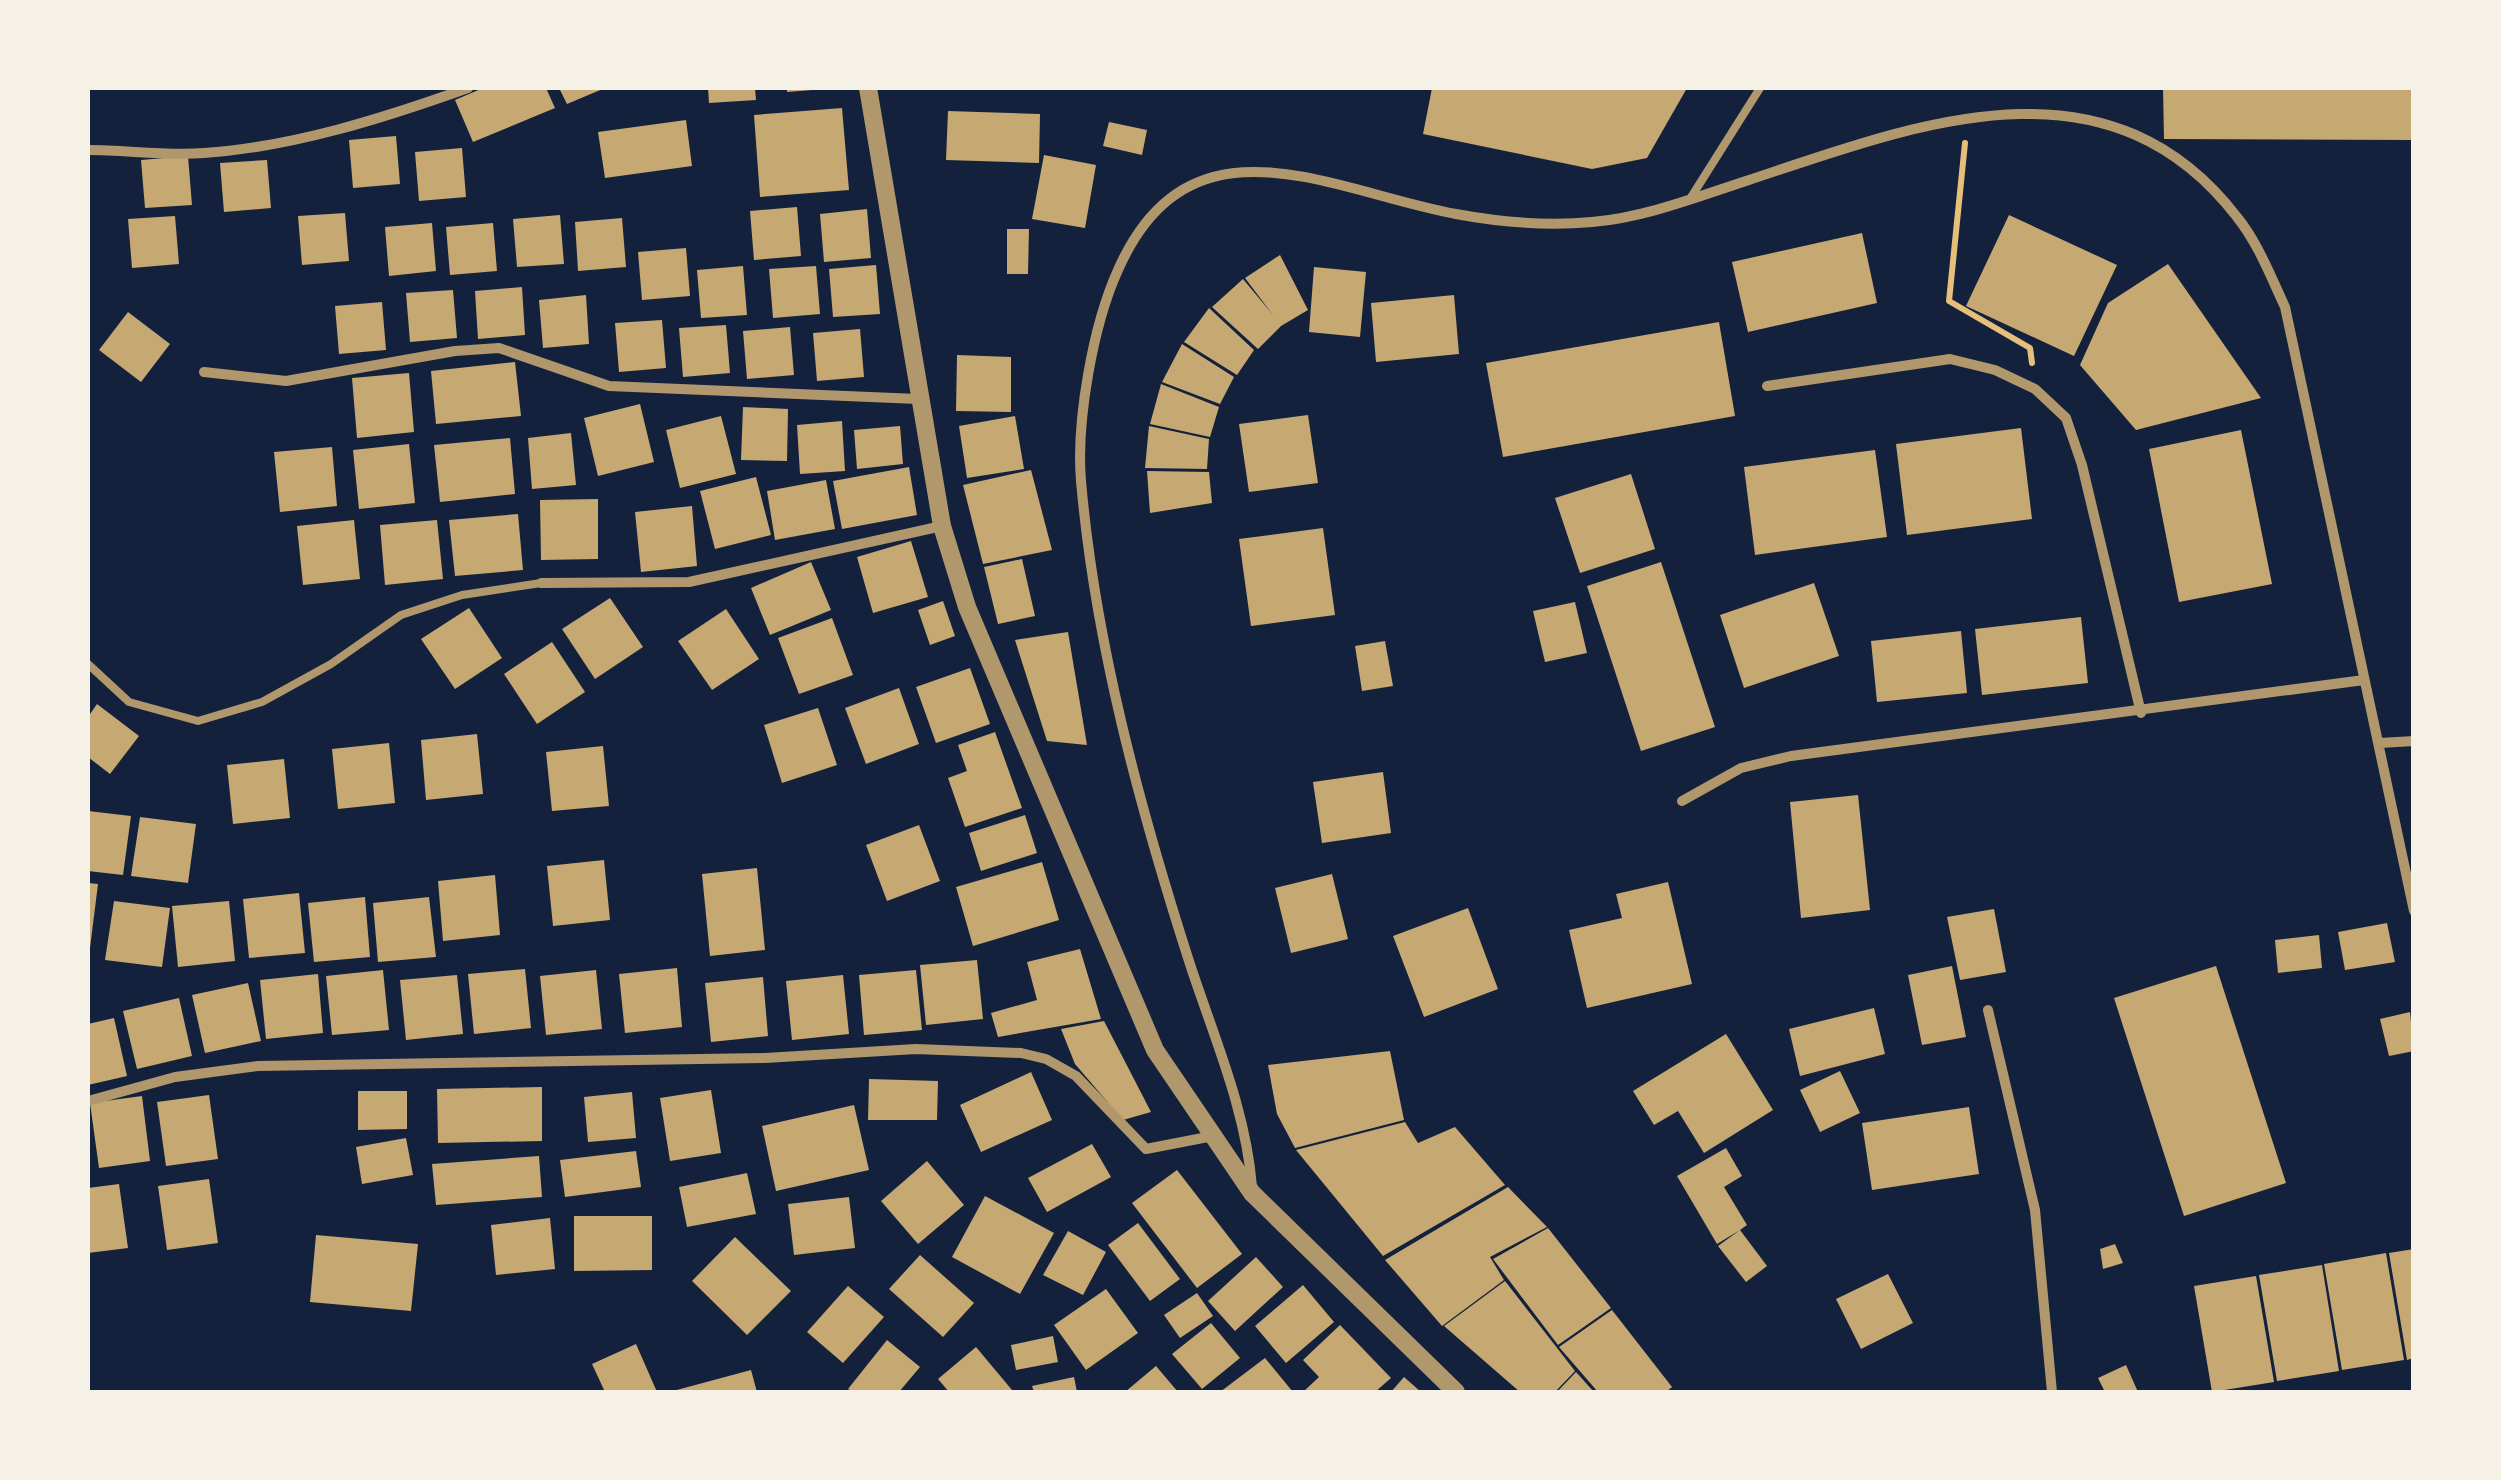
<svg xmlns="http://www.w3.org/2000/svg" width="2501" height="1480" font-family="Inter,sans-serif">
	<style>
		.building { fill: #c6a872 }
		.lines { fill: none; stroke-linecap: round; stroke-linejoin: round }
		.path { stroke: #e5c07b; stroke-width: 6 }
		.service { stroke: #b1986c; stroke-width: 8 }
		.minor { stroke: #b1986c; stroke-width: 10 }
		.tertiary { stroke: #b1986c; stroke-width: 18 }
	</style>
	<rect width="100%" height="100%" fill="#14213d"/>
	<path class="building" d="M483,88H546L555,108L473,142L455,100Z
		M559,88H605L567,104Z
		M708,88H755L756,100L709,103Z
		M787,88H812V90L787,92Z
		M1432,88H1687L1647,158L1592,169L1423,134Z
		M2163,88H2414V140L2164,139Z
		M842,108L849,190L760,197L754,115Z
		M948,111L1040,114L1039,163L946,160Z
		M686,120L692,166L605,178L598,132Z
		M1109,122L1147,130L1142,155L1103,146Z
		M396,136L400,184L353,188L349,140Z
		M462,148L466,197L419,201L415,152Z
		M1044,155L1096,165L1085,228L1032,219Z
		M188,156L192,205L145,208L141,160Z
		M267,160L271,208L224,212L220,163Z
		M797,207L801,256L754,260L750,211Z
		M867,209L871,258L824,262L820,214Z
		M345,213L349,261L302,265L298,216Z
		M560,215L564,264L517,267L513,219Z
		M2009,215L2117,265L2074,356L1966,306Z
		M175,216L179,264L132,268L128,219Z
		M622,218L626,267L578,271L575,222Z
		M432,223L436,271L389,276L385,227Z
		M493,223L497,271L450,275L446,227Z
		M1007,229H1029L1028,274H1007Z
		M1862,233L1877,303L1748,332L1732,262Z
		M686,248L690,296L642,300L638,252Z
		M1280,255L1308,310L1281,326L1258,349L1212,307L1243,279L1273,315L1245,278Z
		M2168,264L2261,398L2136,430L2080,365L2108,303Z
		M876,265L880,314L833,317L829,269Z
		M743,266L747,315L701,318L697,270Z
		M816,266L820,314L773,318L769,269Z
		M1314,267L1366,272L1360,337L1309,332Z
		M522,287L525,335L478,339L475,291Z
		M453,290L457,338L410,342L406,293Z
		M586,295L589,344L543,348L539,300Z
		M1454,295L1459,354L1376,362L1371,303Z
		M382,302L386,350L339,354L335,306Z
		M1209,308L1254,350L1237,375L1184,342Z
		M128,312L170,344L141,382L99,350Z
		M662,320L666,368L619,372L615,323Z
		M1719,322L1735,416L1503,457L1486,363Z
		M726,325L730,373L683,377L679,328Z
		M790,327L794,375L747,379L743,331Z
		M860,329L864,377L817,381L813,333Z
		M1182,344L1234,377L1220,404L1162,382Z
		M957,355L1011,357V412L956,411Z
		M515,362L521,416L436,424L431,371Z
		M409,373L414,432L357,438L352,378Z
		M1161,384L1219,407L1210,437L1150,424Z
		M640,404L654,462L598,476L584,418Z
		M743,407L788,409L787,461L741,460Z
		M1308,415L1318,483L1249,492L1239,424Z
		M721,416L736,474L680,488L666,430Z
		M1015,416L1024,469L967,478L959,426Z
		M842,421L845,471L800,474L797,425Z
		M900,426L903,464L857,469L854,430Z
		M1149,426L1209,439L1207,469L1145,468Z
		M2021,428L2032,519L1907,535L1896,444Z
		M2241,430L2272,584L2179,602L2149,449Z
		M571,433L576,485L532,489L528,438Z
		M510,438L515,494L440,502L434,445Z
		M409,444L415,503L359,509L353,450Z
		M332,447L337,506L280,512L274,452Z
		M1875,450L1887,537L1755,555L1744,467Z
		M909,467L917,515L842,529L833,481Z
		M1031,470L1052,550L983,564L963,485Z
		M1147,471L1209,472L1212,503L1150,513Z
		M1631,474L1655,549L1580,573L1555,498Z
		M756,477L771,535L715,549L700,491Z
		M826,480L835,529L775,540L767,491Z
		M598,499V559L541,560L540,500Z
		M692,506L697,566L641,572L635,512Z
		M518,514L523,570L455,576L449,520Z
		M354,520L360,579L303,585L297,526Z
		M437,520L443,579L385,585L380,525Z
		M1323,528L1335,615L1251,626L1239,539Z
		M911,541L928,597L873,613L857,557Z
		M1022,559L1035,616L998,624L984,567Z
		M811,562L831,610L770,635L751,588Z
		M1661,562L1715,727L1641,751L1587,586Z
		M1814,583L1839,656L1744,688L1720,615Z
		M610,598L643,647L595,679L562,629Z
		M943,601L955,636L930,645L918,610Z
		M1575,602L1587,653L1545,662L1533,611Z
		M469,608L502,658L455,689L421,639Z
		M726,609L759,659L712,690L678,641Z
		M2081,617L2088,683L1982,695L1975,629Z
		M832,618L853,675L799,694L778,638Z
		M1961,631L1967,693L1877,702L1871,641Z
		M1068,632L1087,745L1047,741L1015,640Z
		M1385,641L1393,686L1362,691L1355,646Z
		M552,642L585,692L537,724L504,674Z
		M970,668L990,724L936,743L916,687Z
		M899,688L919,744L866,764L845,708Z
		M97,704L139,736L110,774L88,757V717Z
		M818,708L837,765L782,783L764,725Z
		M995,732L1022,808L965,827L948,778L967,771L958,745Z
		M477,734L483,794L426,800L421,740Z
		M389,743L395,803L338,809L332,749Z
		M603,746L609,806L552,811L546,752Z
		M284,759L290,818L233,824L227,765Z
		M1383,772L1391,833L1322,843L1313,782Z
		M1858,795L1870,910L1801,918L1790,802Z
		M88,811L131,816L123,875L88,871Z
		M1025,815L1037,853L981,871L969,833Z
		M140,817L196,824L188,883L131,876Z
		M919,825L940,881L887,901L866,845Z
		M604,860L610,920L553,926L547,866Z
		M1042,862L1059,920L973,946L956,887Z
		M757,868L765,950L710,956L702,874Z
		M1332,874L1348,939L1291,953L1275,888Z
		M495,875L500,935L443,941L438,881Z
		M1668,882L1692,984L1587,1008L1569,930L1622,918L1616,894Z
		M88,883L98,884L90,948H88Z
		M299,893L305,953L249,958L243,899Z
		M365,897L370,957L314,962L308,903Z
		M429,897L436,957L378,962L373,903Z
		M114,901L170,908L162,967L105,960Z
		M229,901L235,961L178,967L172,906Z
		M1468,908L1498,989L1424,1017L1393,936Z
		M1994,909L2006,972L1960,980L1947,917Z
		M2387,923L2395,962L2345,970L2338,932Z
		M2319,935L2322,968L2278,973L2275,940Z
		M1080,949L1101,1019L998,1037L991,1013L1037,1000L1027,962Z
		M977,960L983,1019L926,1025L920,965Z
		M1952,966L1966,1037L1922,1045L1908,975Z
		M2216,966L2286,1183L2184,1216L2114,998Z
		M677,968L682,1027L625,1033L619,974Z
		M525,969L531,1028L474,1034L468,974Z
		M383,970L389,1030L332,1035L326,976Z
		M596,970L602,1029L546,1035L540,976Z
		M916,970L922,1030L864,1035L859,975Z
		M318,974L323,1033L266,1039L260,980Z
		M457,975L463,1034L406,1040L400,980Z
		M843,975L849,1034L792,1040L786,981Z
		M763,977L768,1036L711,1042L705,983Z
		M248,983L261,1041L205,1053L192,995Z
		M179,998L192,1056L137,1069L123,1011Z
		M1874,1008L1885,1054L1800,1076L1789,1029Z
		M2410,1012L2414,1051L2389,1056L2380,1019Z
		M114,1018L127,1076L88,1085V1024Z
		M1104,1021L1151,1112L1123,1120L1075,1064L1061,1029Z
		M1726,1034L1773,1110L1704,1153L1678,1111L1654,1125L1633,1091Z
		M1390,1051L1404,1120L1295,1148L1277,1114L1268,1065Z
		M1840,1071L1860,1113L1820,1132L1800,1090Z
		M1031,1072L1052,1120L981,1152L960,1105Z
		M869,1079L938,1081L937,1120H868Z
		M542,1087V1141L438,1143L437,1089Z
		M711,1090L721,1153L670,1161L660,1098Z
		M358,1091H407V1129L358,1130Z
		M632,1092L636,1138L588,1142L584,1097Z
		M209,1095L218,1159L166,1166L157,1102Z
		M142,1096L150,1161L99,1168L90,1103Z
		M854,1105L869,1170L776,1191L762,1126Z
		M1969,1107L1979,1174L1872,1190L1862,1123Z
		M1405,1122L1418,1143L1455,1127L1505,1185L1383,1256L1296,1150Z
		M406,1138L413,1175L362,1184L356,1147Z
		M1092,1144L1111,1177L1047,1212L1028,1178Z
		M1726,1148L1742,1176L1724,1187L1747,1225L1740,1230L1767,1266L1746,1282L1718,1246L1740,1230L1717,1244L1677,1176Z
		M636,1151L641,1187L565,1197L560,1160Z
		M539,1156L542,1197L436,1205L432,1164Z
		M927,1161L964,1205L918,1244L881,1201Z
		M1177,1170L1242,1254L1197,1288L1132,1203Z
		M747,1173L756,1214L687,1227L679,1187Z
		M209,1179L218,1243L167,1250L158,1186Z
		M119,1184L128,1248L88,1253V1188Z
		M1508,1187L1547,1227L1490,1257L1504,1280L1442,1326L1385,1260Z
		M985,1196L1054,1233L1020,1294L952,1257Z
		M849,1197L855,1248L794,1255L788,1204Z
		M574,1216H652V1270L574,1271Z
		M550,1218L555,1269L496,1275L491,1225Z
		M1138,1223L1180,1279L1150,1301L1108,1245Z
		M1548,1228L1611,1308L1558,1345L1493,1259Z
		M1068,1231L1106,1252L1083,1295L1043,1275Z
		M316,1235L418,1244L411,1311L310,1302Z
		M735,1237L791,1291L747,1335L692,1281Z
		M2115,1244L2123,1263L2103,1269L2100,1249Z
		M2414,1249V1358L2407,1360L2389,1253Z
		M2386,1253L2404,1360L2342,1370L2324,1264Z
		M920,1255L974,1303L943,1337L889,1289Z
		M1256,1257L1283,1287L1235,1331L1208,1301Z
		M2322,1265L2339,1371L2277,1381L2259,1275Z
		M1888,1274L1913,1323L1861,1349L1836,1299Z
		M2256,1276L2274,1382L2212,1392L2194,1286Z
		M1505,1281L1575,1371L1555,1392H1520L1444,1326Z
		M1303,1285L1334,1322L1286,1363L1255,1326Z
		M848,1286L884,1317L843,1363L807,1332Z
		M1106,1289L1138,1333L1086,1370L1054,1325Z
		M1197,1293L1213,1316L1180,1338L1164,1315Z
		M1612,1310L1672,1387L1666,1392H1598L1559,1347Z
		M1211,1323L1240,1358L1202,1389L1172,1354Z
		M1340,1325L1391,1378L1375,1392H1303L1319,1377L1303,1360Z
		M1053,1336L1058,1362L1016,1370L1011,1345Z
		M887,1340L920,1367L899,1392H853L848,1389Z
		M636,1344L657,1392H605L592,1364Z
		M976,1347L1012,1390L1009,1392H949L938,1379Z
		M1265,1358L1293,1392H1220Z
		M2126,1365L2138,1392H2105L2098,1378Z
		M1156,1366L1178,1392H1125Z
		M751,1370L757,1392H673V1391Z
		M1576,1372L1594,1392H1557Z
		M1074,1377L1077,1392H1034L1032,1386Z
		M1404,1377L1421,1392H1391Z"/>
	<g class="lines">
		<path class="path" d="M1965,143L1949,301L2030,348L2032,363"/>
		<path class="service" d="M1690,199L1760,88
			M88,664L129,702L198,721L262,702L331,664L401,615L462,595L541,583"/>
		<path class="minor" d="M88,150C127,150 165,156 204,153C293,147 384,118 468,88
			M204,372L286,381L455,351L499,348L609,386L918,399
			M1767,386L1950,359L1995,370L2035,389L2066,418L2082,465L2141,713
			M541,583L689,582L942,526
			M2380,743L2414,741
			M1682,801L1741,768L1791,756L2364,680
			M1988,1010L2035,1210L2052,1392
			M88,1101L175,1077L258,1066L765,1058L916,1049L1021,1053L1046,1059L1076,1076L1146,1149L1213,1136
			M1252,1187C1246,1108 1212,1033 1188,958C1139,805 1095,642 1081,481C1076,421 1093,325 1118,270C1190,107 1331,191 1456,214C1499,222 1548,226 1592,222C1643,218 1697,197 1746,181C1912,126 2106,47 2237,217C2258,243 2271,277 2285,307L2414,911"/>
		<path class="tertiary" d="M868,88L942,526L967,607L1155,1050L1252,1193L1456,1392"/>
	</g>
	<rect width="2501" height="1480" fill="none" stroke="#f6f1e7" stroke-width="180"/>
</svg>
